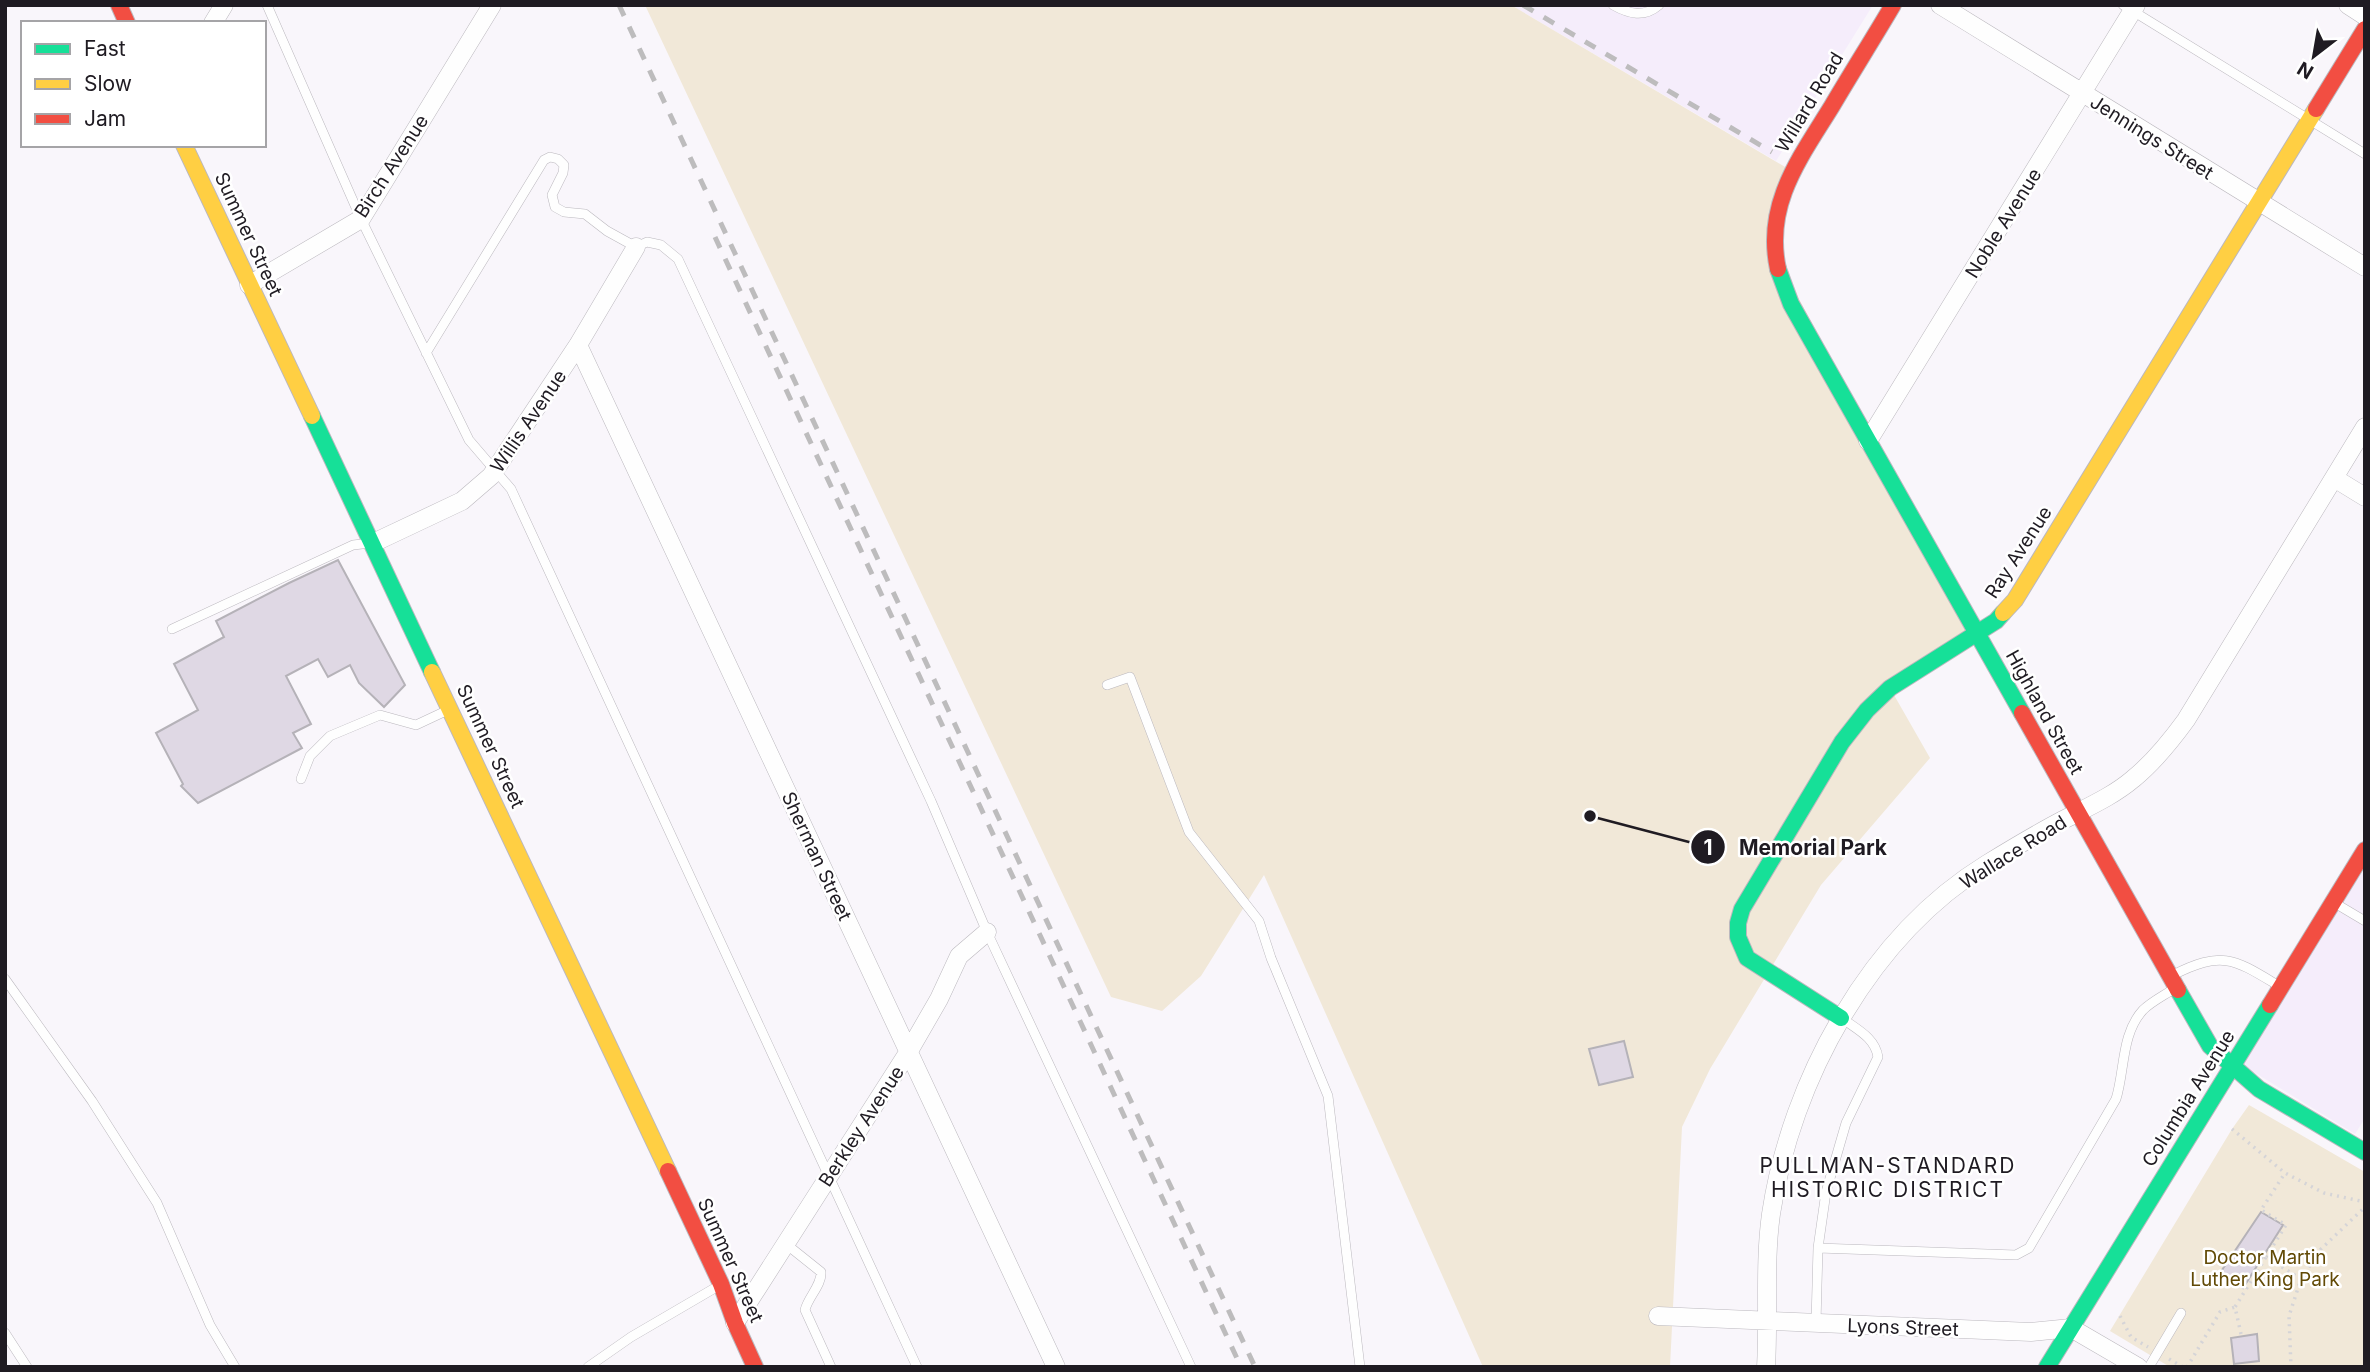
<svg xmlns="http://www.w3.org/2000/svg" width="2370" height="1372" font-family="Inter,sans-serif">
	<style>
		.built { fill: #f5edfb }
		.green { fill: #f1e8d8 }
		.building { fill: #dfd8e4; stroke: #b5b2b8; stroke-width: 2 }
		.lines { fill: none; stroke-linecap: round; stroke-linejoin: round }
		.lane-casing { stroke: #bbb8be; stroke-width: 10 }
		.street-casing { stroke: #bbb8be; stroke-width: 19 }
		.fast-casing { stroke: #bbb8be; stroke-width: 18 }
		.slow-casing { stroke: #bbb8be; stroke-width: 18 }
		.jam-casing { stroke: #bbb8be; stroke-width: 18 }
		.path { stroke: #d5d4d7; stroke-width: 3.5; stroke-dasharray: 2 5; stroke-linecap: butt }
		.lane { stroke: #fefefe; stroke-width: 9 }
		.street { stroke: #fefefe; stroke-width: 18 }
		.fast { stroke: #16e098; stroke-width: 16 }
		.slow { stroke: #ffcf43; stroke-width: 16 }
		.jam { stroke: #f24e42; stroke-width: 16 }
		.rail { stroke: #bdbcbd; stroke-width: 5; stroke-dasharray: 12 12; stroke-linecap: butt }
		.labels { text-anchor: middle; stroke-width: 5; stroke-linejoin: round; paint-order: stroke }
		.street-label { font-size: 19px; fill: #1f1b22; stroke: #fff }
		.park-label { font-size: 19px; fill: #624a06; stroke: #fff }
		.neighbourhood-label { font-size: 21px; letter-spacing: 2px; fill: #1f1b22; stroke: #fff }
		.leader { fill: none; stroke: #1f1b22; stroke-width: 2.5 }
		.callout-dot { fill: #1f1b22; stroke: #fff; stroke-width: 2.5 }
		.mark-label { font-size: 21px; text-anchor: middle; font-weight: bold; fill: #fff }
		.callout-label { font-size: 21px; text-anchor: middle; font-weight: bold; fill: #1f1b22; stroke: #fff; stroke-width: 5; stroke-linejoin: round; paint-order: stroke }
	</style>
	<rect width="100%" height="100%" fill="#f9f6fb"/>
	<path class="built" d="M1511,5H1873L1776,161Z
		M2365,858V1118L2355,1134L2239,1063Z"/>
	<path class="green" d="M645,5H1511L1792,171L1774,252L1977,633L1890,688L1930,758L1821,885L1710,1069L1682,1127L1670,1367H1483L1264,875L1201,976L1162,1011L1111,997Z
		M2249,1105L2365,1172V1367H2170L2110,1331L2232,1129Z"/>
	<path class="building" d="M338,560L405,685L384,707L359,683L350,665L328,677L318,659L286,676L311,724L293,733L302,748L198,803L181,786L183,784L156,733L198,710L174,664L224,637L216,621L289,583Z
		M1624,1041L1633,1077L1599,1085L1589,1049Z
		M2261,1212L2283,1225L2243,1288L2220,1273Z
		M2257,1334L2259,1361L2234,1364L2231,1338Z"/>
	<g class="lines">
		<defs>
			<path id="lane" d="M267,5L361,219L469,440L511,489L917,1367
				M1613,5C1629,14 1644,18 1659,5
				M2123,5L2365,154
				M426,353L544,160L550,157L558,159L564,165L563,173L552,195L555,207L564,212L585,214L607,231L636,247L647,242L661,245L678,259L931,801L987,932L1191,1367
				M172,629L353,545L371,543
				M1107,685L1130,677L1189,832L1259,921L1271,958L1328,1096L1360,1367
				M301,779L310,756L330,736L380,715L416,725L448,710
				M2333,902L2365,921
				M2173,975C2223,950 2234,959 2279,986
				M5,979L92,1101L157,1203L210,1325L235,1367
				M786,1244L821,1272C822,1285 808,1297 805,1310L831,1367
				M1818,1248L2016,1255L2029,1248L2116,1099C2125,1070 2121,1034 2143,1010C2152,1001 2165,995 2175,988
				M1816,1323L1818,1248L1826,1192L1846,1123L1878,1057C1875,1038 1858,1030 1843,1019
				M5,1333L27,1367
				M588,1367L631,1337L720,1285
				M2149,1367L2181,1313"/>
			<path id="street" d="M1940,5L2365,267
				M2348,5L2365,16
				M213,23L224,5
				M249,285L361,219L492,5
				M578,345L1056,1367
				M1868,441L2136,5
				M2334,478L2365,497
				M373,543L462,501L491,476L578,345L636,247
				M1658,1316L2031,1332L2071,1328L2138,1367
				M735,1323L909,1051L939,999L959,956L987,932
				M1766,1367C1769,1316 1764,1264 1771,1214C1791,1080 1870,936 1987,864C2013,848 2038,833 2065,819C2088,807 2113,796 2133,779C2154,762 2170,742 2186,720L2365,427"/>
			<path id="fast" d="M1778,269L1791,304L2022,713
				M312,416L432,672
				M2178,990L2210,1046L2259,1089L2365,1152
				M1841,1018L1747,958L1738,937V923L1742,909L1842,742L1867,710L1890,688L1996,621L2003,613
				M2047,1367L2270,1005"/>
			<path id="slow" d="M184,145L312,416
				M2003,613L2015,600L2316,109
				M432,672L668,1171"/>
			<path id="jam" d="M119,5L127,23
				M2316,109L2365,29
				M1778,269C1764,204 1800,158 1832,106C1852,72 1873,39 1893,5
				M2022,713L2178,990
				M2270,1005L2365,850
				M668,1171L721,1284L735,1323L755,1367"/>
		</defs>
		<use href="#lane" class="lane-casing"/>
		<use href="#street" class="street-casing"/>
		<use href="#fast" class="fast-casing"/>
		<use href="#slow" class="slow-casing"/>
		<use href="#jam" class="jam-casing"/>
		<path class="path" d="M2232,1129L2285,1173L2324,1193L2365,1202
			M2266,1257L2286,1225L2261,1210L2285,1173
			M2301,1279L2321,1249L2365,1207
			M2120,1316L2131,1337L2148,1347
			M2241,1334L2235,1307L2266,1257L2301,1279L2289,1316L2291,1367
			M2169,1359L2183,1367
			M2187,1367L2220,1312L2235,1307"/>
		<use href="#lane" class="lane"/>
		<use href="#street" class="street"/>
		<use href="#fast" class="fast"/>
		<use href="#slow" class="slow"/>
		<use href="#jam" class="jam"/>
		<path class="rail" d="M619,5L1255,1367
			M1523,5L1772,152
			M715,237L1241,1367"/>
	</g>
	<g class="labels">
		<g class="street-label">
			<text transform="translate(1809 102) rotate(-59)" y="7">Willard Road</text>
			<text transform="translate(2152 137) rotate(32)" y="7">Jennings Street</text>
			<text transform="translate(391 166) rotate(-57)" y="7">Birch Avenue</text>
			<text transform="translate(2003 223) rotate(-58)" y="7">Noble Avenue</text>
			<text transform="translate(249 234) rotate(65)" y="7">Summer Street</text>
			<text transform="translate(528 421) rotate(-56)" y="7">Willis Avenue</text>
			<text transform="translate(2018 552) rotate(-57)" y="7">Ray Avenue</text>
			<text transform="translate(2045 712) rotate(61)" y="7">Highland Street</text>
			<text transform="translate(491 746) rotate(65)" y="7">Summer Street</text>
			<text transform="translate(2013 852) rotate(-32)" y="7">Wallace Road</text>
			<text transform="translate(817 856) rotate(65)" y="7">Sherman Street</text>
			<text transform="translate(2188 1098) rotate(-58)" y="7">Columbia Avenue</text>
			<text transform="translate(861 1126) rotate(-57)" y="7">Berkley Avenue</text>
			<text transform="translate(731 1260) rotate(66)" y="7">Summer Street</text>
			<text transform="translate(1903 1327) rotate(2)" y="7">Lyons Street</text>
		</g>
		<g class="park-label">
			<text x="2265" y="1264">Doctor Martin<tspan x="2265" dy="22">Luther King Park</tspan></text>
		</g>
		<g class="neighbourhood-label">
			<text x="1888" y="1173">PULLMAN-STANDARD<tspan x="1888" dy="24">HISTORIC DISTRICT</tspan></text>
		</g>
	</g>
	<path class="leader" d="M1590 816L1708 847"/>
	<g class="callout-dot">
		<circle cx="1590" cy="816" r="7"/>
		<circle cx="1708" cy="847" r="18"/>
	</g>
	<g class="mark-label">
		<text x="1708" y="855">1</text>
	</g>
	<g class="callout-label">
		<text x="1813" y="855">Memorial Park</text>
	</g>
	<rect width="2370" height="1372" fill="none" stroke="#1f1b22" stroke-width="14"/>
	<rect x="21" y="21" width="245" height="126" fill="#ffffff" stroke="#a5a4a7" stroke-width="2"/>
	<rect x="35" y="44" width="35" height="10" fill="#16e098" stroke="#a5a4a7" stroke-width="2"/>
	<text x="84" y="56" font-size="21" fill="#1f1b22">Fast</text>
	<rect x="35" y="79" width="35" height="10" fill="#ffcf43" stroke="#a5a4a7" stroke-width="2"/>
	<text x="84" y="91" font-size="21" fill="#1f1b22">Slow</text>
	<rect x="35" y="114" width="35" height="10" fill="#f24e42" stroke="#a5a4a7" stroke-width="2"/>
	<text x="84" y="126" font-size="21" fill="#1f1b22">Jam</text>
	<g transform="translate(2314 56) rotate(211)" stroke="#ffffff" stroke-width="5" paint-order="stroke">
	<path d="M0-5L12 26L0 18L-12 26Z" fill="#1f1b22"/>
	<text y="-10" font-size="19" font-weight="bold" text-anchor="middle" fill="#1f1b22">N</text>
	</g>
</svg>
